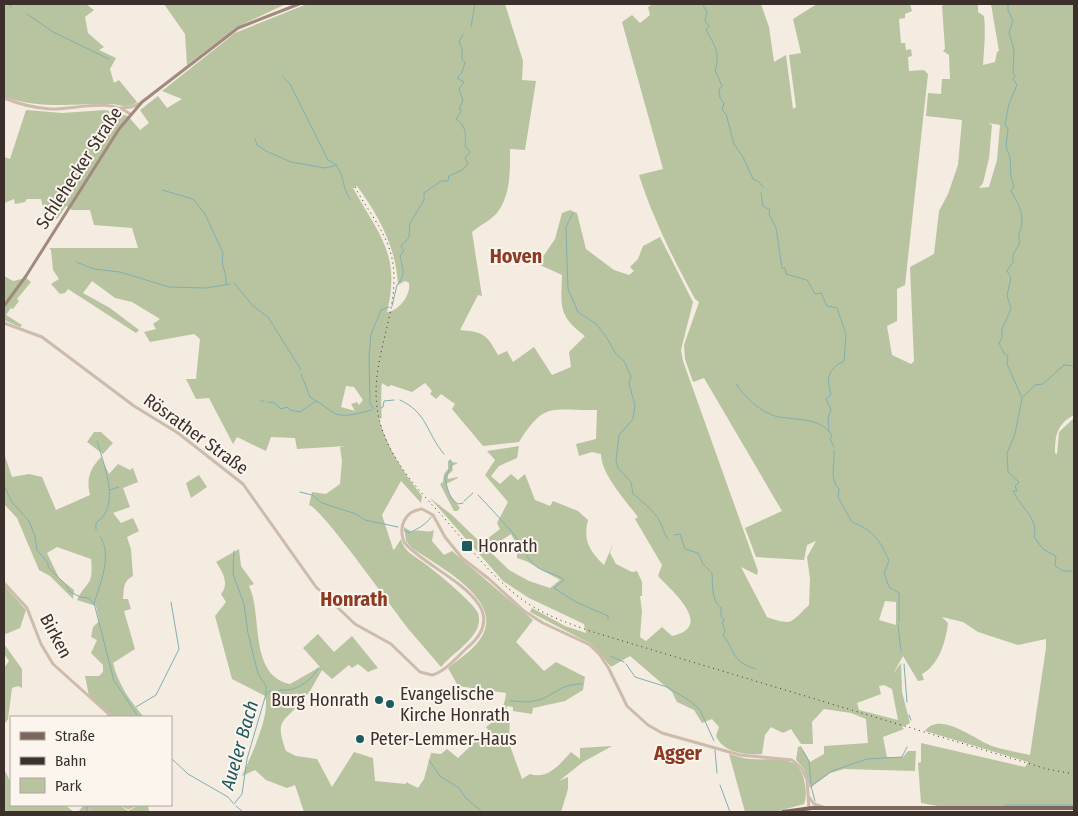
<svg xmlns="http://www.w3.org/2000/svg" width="1078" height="816" font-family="'Fira Sans Condensed',sans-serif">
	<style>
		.green { fill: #b8c4a0; fill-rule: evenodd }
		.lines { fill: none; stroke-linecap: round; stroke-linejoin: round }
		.stream { stroke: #7fb0b2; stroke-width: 1 }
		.tertiary { stroke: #cdbbac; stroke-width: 3 }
		.secondary { stroke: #a18a7d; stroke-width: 3 }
		.primary { stroke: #7d675c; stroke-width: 4 }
		.rail { stroke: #3b302b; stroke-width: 1; stroke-dasharray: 1 4; stroke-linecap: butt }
		.poi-dot { fill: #1f5a5e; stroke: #fbf5ee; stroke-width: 2 }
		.labels { text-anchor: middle; stroke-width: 4; stroke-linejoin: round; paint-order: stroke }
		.street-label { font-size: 18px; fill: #3b302b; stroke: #fbf5ee }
		.poi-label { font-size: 18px; fill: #3b302b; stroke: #fbf5ee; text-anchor: start }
		.water-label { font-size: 19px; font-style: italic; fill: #1f5a5e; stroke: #fbf5ee }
		.quarter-label { font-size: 20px; font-weight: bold; fill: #8c3b22; stroke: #fbf5ee }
	</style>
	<rect width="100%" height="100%" fill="#f4ebe1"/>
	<path class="green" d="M4,4H86L94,10L85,17L88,33L104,47L99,50L116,58L110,69L114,83L119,80L137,102C127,110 118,103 107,104C65,104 43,109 4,97Z
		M164,4H286L237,27L187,65L185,34Z
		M307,4H505L523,61L522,80L536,81L525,150L510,149C510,171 511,195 497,213C490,221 480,225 472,232L482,296L478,295L460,330C484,332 486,334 498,355L507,351L513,362L534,347L552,375L571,367L569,352L585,336C558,316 561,306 562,275L538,264L555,239L562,213L570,210L577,213L586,249L614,270L629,275L634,271L630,267L638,259L643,246L660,237L693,302L681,350L683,361L758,571L757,575L741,567L767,617C793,626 790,623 809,605L810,579L807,557L816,541L807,545L804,560L756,557L745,528L782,511L704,378L693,382L685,359L684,345L699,302L695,299C673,258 653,219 639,175L663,169L622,22L632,15L640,23L650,15L648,7L653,4H761L769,27L774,62L786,55L793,109L796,107L789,55L801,53L793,19L817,4H910L912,11L905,14V18L899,19L901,43H905L906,50L911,49L912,56L908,57L909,71L924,70L928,74L905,285L897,289V321L887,326L892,355L911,364L914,361L910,267L934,254L939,211L948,194L958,165L962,120L926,116L928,93L941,94L942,79H950L949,55L943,51L945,49L942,6L945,4H978V12L984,16C986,34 984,48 983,65L995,62L997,52L999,51L991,4H1074V415C1057,424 1055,435 1055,453L1057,454L1059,432L1074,418V807L938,806L921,803L918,763L921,762V743L1025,767L1028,762L925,731C939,710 976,740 992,746C1004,750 1017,752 1030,755L1046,648V639L1018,645L978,632L963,622L942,617L948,623C946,641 939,665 922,674L924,680L918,681L903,656L893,674L901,663L902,692L910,723L902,727L904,729L883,737L887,757H903L908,751H916L915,771L844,769L830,773L810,788L804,769L796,760L798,747L801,746L810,762L824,754V746L868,743L866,719L851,713L824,709L812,722L813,744H801L791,729L783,733L771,727L765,735L762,754C746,755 723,753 716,736L719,727L712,719L702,723L694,710L677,702L672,692L630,656L611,667L591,644L530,612L532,608L565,626L586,633L584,624L529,598L503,581L430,498L452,515L509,570L529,581L550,588L560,580L526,561L517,558V545L511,534L494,545L487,539L500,529L497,523L508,502L485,475L495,460L487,451L519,446L517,458L499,466L491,476L500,484L511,474L518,480L525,474L535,500L550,506L553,501L578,511L588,520C583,541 589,550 604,565L613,544L610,553L616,564L632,572L637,571L642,582V596H640L642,611L640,637L646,641L662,627L672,636C715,627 672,591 658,576L662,565L635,519L638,517C626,501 601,474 601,454L592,452L579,456L576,444L596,439L597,410C552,411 545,400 519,442L483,446L452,409L455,404L441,394L436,399L430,394L432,391L425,383L412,392L391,385L388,387L382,383C381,387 381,413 382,418L379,419C388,449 403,472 422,496L421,503L401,481L382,515L393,549L394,550L401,539C403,551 415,556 424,563C435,571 473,602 478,613C480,619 479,625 476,631C468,645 452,654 441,667C431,655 421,644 411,632C395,613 323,509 309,505L312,492L326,494L340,484L342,461L340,447L346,446L297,449L295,438L271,437L266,451L237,437L233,444L209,398L196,399L186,379H196L200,339L194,334L150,342L144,332L156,329L153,324L160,319L132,302L115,298L92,281L83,293L110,308L139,330L136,333L68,289L65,293L60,294L51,284L59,279L53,270L51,250L49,248H138L132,228L94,225L90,210H72L66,206L57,219L44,211L41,199H27L25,202L15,204L14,199L4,203V157L10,159L26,110L62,113L105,110L128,116L140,130L149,123L140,110L158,96L167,108L182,99L162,91L235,33ZM988,123L1000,125L997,160L989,187L979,188L983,183L989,158L992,125ZM357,186C379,216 396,247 398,285L405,281L409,283C411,295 399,311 387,312C401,254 379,235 353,188ZM346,386L354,387L363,400L359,405L357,402L351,404L355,411L341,407ZM885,601L896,602V625L879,620ZM884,685L892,689L898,720L859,710L857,703L881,694L879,686Z
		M4,276L13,281L26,278L31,282L17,299L19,301L13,309L11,308L6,315L22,325L20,327L4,320Z
		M94,432H101L113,443L103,454L87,442Z
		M4,453L12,477L29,474L42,477L56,510L90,495C86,478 90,469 101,457L109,474L118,464L130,470L133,468L138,482L123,488L130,507L113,513L121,523L133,518L139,531L127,537L131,549L133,576C123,581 124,588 123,599H128L131,609L124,611L135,649L113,663C118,684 130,701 144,717H107V713L89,696L85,676H99L103,672V665L91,653L97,640L91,637L93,627L99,621L96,606L77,600C86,581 94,587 91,559L57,547L47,553L59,578L74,590L73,599L50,576L39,570L17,518L4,504Z
		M451,459L452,462L458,463L452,466L453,470L448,475V479L458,477V478L446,484L450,495L460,508L457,511H454L440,484L443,482L444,474L448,469V461Z
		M199,475L207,487L191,498L186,483Z
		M404,527L412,532C420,528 427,534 434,530L432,541L444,555L452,551L533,620L516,642L544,671L556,662L585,677L583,690L565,701L533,708L532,714L513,711V707L507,706L506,712L510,713L509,743L522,779L530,774C548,780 560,764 571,752L580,759V748L612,746L583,762L559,781L568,777V789L561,812H304L295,785L287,788L266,780L255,770L242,776C250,758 271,714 265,696L232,679L215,616L226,602L221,594C230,584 222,571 216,562L239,549L241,566L254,584L249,586C263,614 248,675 290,684L320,667L303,648L318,634L334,652L352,636L378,668L368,672L358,664L352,668L349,665L332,679L322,670C316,680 311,691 303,700C284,723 274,718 286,751L296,756L317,759L332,787L354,752L373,758L375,781L406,784V782L418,788L424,779L431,753L441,754L447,749L458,758L478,739L480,741L491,734L486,727C498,719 505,707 506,693L458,686L448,668C459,659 475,649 482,636C504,599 436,565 412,548L406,541Z
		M4,585L26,610L20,628L6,634L4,632Z
		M4,644L22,669V688L18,686L12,688L8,719L4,725V668L9,661L4,654Z
		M729,754C737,756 745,759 752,759C773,761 799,753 804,780C806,789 807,796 804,804L775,812H745Z
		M4,769L11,783V805H65L74,812H4Z
		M84,805H119L128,811L139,805H148L149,812H78Z"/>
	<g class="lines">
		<path class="stream" d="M8,4L12,7
			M702,4L707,12L705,21L709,26L706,30C714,44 721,54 715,70L722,86L719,90L720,98L724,103L722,110L726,114L734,144L743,157L753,179L759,182L763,187
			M1008,4V10L1013,21L1009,33L1014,50L1013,73L1015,76L1013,79L1017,85L1009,104L1005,124L1008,129L1006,147L1010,157L1011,177L1014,187L1011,191C1017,202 1022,209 1022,222C1022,230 1016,233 1020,242L1013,255V262L1007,271L1011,278L1007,295L1011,309L1002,329V338L999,343L1004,353L1008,356L1007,364L1022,398L1015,434L1007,453L1008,472L1019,482L1015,486L1017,491H1013C1020,507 1039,518 1034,537L1043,549L1056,556L1055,566L1063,571H1074
			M27,14L53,32L109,59
			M471,27L475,4
			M283,77L290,84L328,160C346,168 340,185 350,199
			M255,139L257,145L266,151L291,162L325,168L337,165
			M442,181H448L449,176L462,170L468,164L465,158L470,152L465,146C466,136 467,127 456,119L462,110L459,109L463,100L459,89L464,82L457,78L462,73L465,62L462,59V48L459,42L463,34
			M162,190L193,199L205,214L223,253L222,262L226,277V285
			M761,193L763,206L770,210L769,214L776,228L782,268H785L786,274L807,280L815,294L821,293L827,306L837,308L846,334L844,361C828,369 826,378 831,394L826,399L831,410L828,417L829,431
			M424,200V193L441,181
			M573,213L566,227L568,289L578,312L596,324L605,335L616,354L624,361L631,376L629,383L635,406L633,419L619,435L616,460L618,468L631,482L633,494C639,498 654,512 658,518C662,524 663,533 668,539
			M76,262L94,269L120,272L169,287L206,288L230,284
			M234,283L253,306L268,317L301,370
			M392,306L397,285C406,275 403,270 400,256L404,250L401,246L409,238L410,223L424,200
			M301,374L310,397L316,401
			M736,384C745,397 759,411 775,416C794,421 819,416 832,435L830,439L834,447
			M1023,397L1035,385L1043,384L1064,365L1074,366
			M400,400C428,413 426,433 444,454
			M261,401H264
			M268,402L275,403L281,409L287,407L290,410L300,412L316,401C323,404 329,411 336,414C347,418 361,412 372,410
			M370,404L369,357L371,334L381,310L389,307
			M371,405L374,409
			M381,408L383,407L384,401L394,400
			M834,450C835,463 829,479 839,489L838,497L852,522C873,530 880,540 889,561L884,573L889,587L899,593V622
			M450,461L452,465L445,478C447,487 449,499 458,504L463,503
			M4,485L11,501L29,521L35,536L37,550L48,563V567L66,585L69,591L80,597L88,598L94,603L114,681
			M110,490L119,487
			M300,492L312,495L322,503L356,514L365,520L398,527
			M478,495C490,507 501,520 512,532C521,543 525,558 537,567C545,573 558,574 564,580L554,588L576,602L608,616V619
			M464,501L473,493
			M96,530V523C98,520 102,519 104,515C117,496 103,462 97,441
			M404,530L409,533C417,529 426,525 431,517
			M674,535L680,534L685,549L698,553L703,564L712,573C713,585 711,600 721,608V617L725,620L722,622L725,630L723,635C737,654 731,661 756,669
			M234,551L233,574L244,604L248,633L258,674L266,686V694
			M94,603C100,585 113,553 100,537
			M898,625L901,651
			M610,656L624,662
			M626,664L635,677L667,687L690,701L700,710L714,741
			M904,664L907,702
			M115,682L137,715
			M510,701C518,701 527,703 534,701C555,697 557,684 582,684
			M136,707L156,695L179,649L171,602
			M909,715L911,720
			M715,750L717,773
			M803,751L809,761L811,784
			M171,758L188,774L228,797L233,803
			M429,760L440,776L459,788L465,797L482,812
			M720,785L730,812
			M815,801L811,786L832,771L867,759L902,757L907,747
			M234,804L242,794L247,759L266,694L270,691L276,692C281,689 283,690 288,690C299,689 313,679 318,668
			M1004,805H1074
			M236,806L243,812
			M87,812V805"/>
		<path class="tertiary" d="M4,98C19,104 33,108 50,109C74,110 109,97 130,114
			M121,108L131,107L141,103
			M4,323L42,337L134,406L178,433L243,484L316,587L355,624L391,644L420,672L432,675C446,671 457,657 468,647C521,602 426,571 404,542C398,526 405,511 422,509L433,515L445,537L462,558L489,579L524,611L543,623L590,645L600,655L609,669L627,706L648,725L662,733L740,755L792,760L802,769L807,780L809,808
			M4,583L27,608L41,644L53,664L112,717
			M809,797L814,804L823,807
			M122,805L128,808L135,805
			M89,812L90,805"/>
		<path class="secondary" d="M4,306L26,276L119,129L142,102L238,28L299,4"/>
		<path class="primary" d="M783,812L812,808H1074"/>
		<path class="rail" d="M355,187C367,210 384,229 391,254C404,305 370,355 377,407C379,425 387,445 397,460C410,482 428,500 445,519C470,548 495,581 527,603C547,616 570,624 593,632L1047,769L1074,774"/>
	</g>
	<g class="poi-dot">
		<rect x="461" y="540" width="12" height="12" rx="2.5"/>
		<circle cx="379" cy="700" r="5"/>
		<circle cx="390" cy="704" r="5"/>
		<circle cx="360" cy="739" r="5"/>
	</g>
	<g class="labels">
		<g class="street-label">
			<text transform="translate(79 168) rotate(-57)" y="6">Schlehecker Straße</text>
			<text transform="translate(196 434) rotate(36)" y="6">Rösrather Straße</text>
			<text transform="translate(56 636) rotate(62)" y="6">Birken</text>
		</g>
		<g class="poi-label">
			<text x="478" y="552">Honrath</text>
			<text x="400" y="700">Evangelische<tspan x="400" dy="21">Kirche Honrath</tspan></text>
			<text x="369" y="706" text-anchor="end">Burg Honrath</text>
			<text x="370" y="745">Peter-Lemmer-Haus</text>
		</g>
		<g class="water-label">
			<text transform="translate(239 745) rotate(-74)" y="7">Aueler Bach</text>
		</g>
		<g class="quarter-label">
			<text x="516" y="263">Hoven</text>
			<text x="354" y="606">Honrath</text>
			<text x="678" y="760">Agger</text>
		</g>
	</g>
	<rect width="1078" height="816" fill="none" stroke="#3b302b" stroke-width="10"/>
	<rect x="10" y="716" width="162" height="90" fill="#fbf5ee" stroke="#aea6a0"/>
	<rect x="20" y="732" width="25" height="8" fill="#7d675c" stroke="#aea6a0"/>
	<text x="55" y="741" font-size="15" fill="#3b302b">Straße</text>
	<rect x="20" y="757" width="25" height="8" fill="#3b302b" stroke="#aea6a0"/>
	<text x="55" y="766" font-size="15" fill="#3b302b">Bahn</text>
	<rect x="20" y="778" width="25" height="15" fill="#b8c4a0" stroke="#aea6a0"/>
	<text x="55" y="791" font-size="15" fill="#3b302b">Park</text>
</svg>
